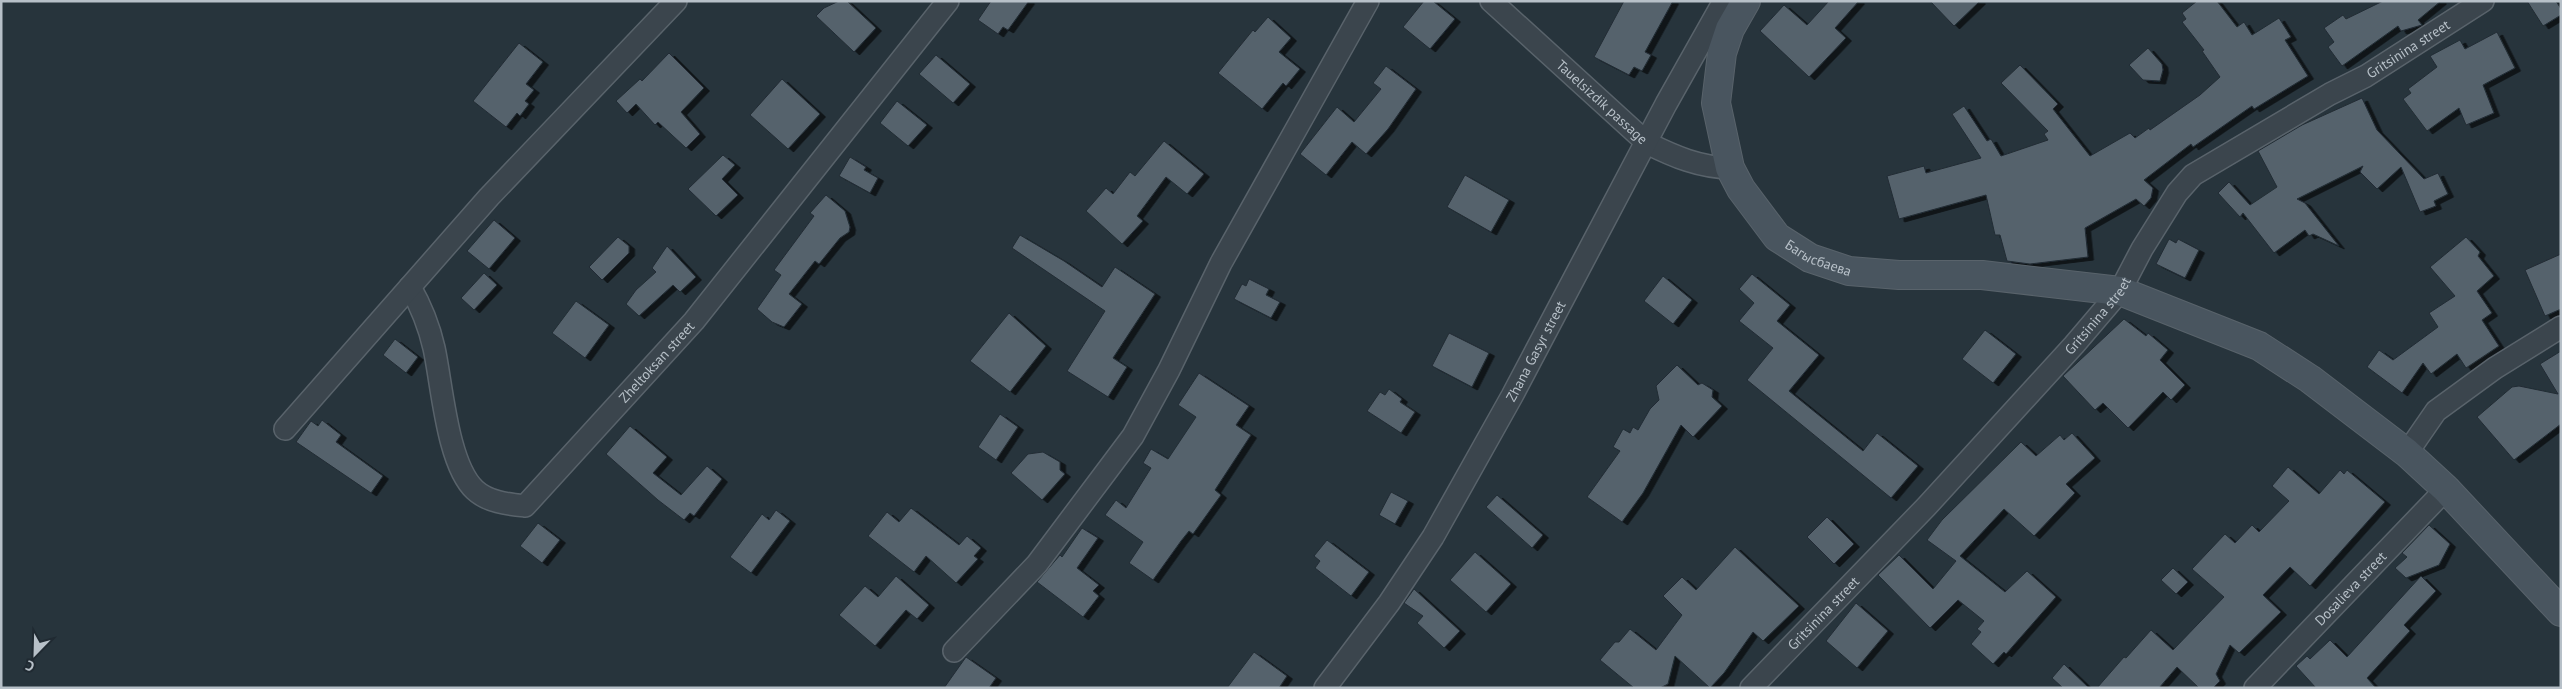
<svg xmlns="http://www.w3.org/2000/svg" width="2562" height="689" font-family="'PT Sans',sans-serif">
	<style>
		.building { fill: #55626c; stroke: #222c34; filter: url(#shadow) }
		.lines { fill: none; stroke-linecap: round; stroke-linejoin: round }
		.street-casing { stroke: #59636b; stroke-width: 24 }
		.secondary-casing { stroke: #59636b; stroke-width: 30 }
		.street { stroke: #3b454d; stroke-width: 21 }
		.secondary { stroke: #49555f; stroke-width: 28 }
		.labels { text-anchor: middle; stroke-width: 4; stroke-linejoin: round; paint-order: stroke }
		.street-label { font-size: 14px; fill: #b7c0c8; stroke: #202a32 }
	</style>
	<defs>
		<filter id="shadow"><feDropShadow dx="5.5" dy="3" stdDeviation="0" flood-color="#0009"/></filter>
	</defs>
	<rect width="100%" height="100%" fill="#27343c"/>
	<path class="building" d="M839,1H847L876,28L854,52L816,16L824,8Z
		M991,1H1029L1008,30L1003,27L998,34L978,20Z
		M1424,1H1433L1455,19L1430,49L1403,27Z
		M1624,1H1673L1645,52L1651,55L1642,71L1634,67L1629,75L1594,57Z
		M1829,1H1859L1835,28L1846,38L1809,77L1760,31L1784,5L1807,25Z
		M1930,1H1980L1954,26Z
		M2197,1H2217L2237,27L2244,22L2252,35L2279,18L2291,37L2285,40L2308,76L2254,109L2252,106L2193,147L2191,144L2144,180L2153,188L2151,198L2144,206L2136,199L2085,228L2088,257L2030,264L2007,261L2000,235H1995L1986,195L1899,219L1887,176L1924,166L1926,173L1981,158L1952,114L1964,106L1987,141L1991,139L2001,156L2048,140L2044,134L2048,131L2001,83L2020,65L2058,104L2053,109L2090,156L2130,133L2135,138L2149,128L2150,130L2200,95L2220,77L2202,51L2204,50L2182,22L2186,19L2182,13Z
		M2383,1H2441L2418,20L2422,25L2401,31L2398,26L2342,66L2328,47L2334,42L2324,28L2343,15L2346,19Z
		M2527,1H2556L2561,9V15L2543,26Z
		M1268,17L1291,38L1279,52L1300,69L1286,86L1283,83L1262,109L1218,73L1253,30L1255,32Z
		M2497,32L2515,68L2483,85L2494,113L2466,125L2459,108L2427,131L2403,99L2411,93L2408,89L2437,67L2430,56L2460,40L2465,49Z
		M519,43L543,62L526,84L534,90L525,101L529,104L520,116L517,113L506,127L473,101Z
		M2148,48L2162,64L2163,70L2160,81L2143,80L2129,65Z
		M669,53L704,88L681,112L700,134L686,148L658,122L655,125L636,104L627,113L616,101L640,79L642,81Z
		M936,55L970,84L953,103L919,74Z
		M1386,66L1416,89L1388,129L1366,154L1352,142L1326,175L1300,154L1337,107L1354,122L1381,89L1373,83Z
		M782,79L820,114L788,149L750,115Z
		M2362,98L2377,130L2424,179L2438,173L2448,194L2434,201L2436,206L2420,212L2401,167L2377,189L2360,172L2363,166L2297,199L2305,203L2339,246L2313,234L2309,236L2305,230L2274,253L2243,213L2240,217L2218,193L2229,182L2250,205L2277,187L2258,151L2302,125Z
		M897,101L927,125L908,146L880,123Z
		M1164,141L1204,174L1187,194L1166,177L1137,216L1143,221L1122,244L1086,211L1106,188L1113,194L1130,172L1135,176Z
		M723,155L735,165L722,179L738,195L716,216L688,189Z
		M850,157L866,167L864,170L878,178L870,193L839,176Z
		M1465,175L1509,200L1491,232L1447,207Z
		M826,195L845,211L850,227L849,232L840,238L819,264L815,261L789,294L802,304L784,327L772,322L757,309L781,275L774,270L814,216L810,213Z
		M494,220L515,238L489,269L467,251Z
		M1020,235L1064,261L1102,287L1115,267L1155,294L1113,358L1127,367L1108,397L1067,371L1105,311L1012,248Z
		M618,237L629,246V253L602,280L589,267Z
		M2466,237L2480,252L2478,256L2494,276L2477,291L2492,313L2482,320L2499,346L2466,368L2457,354L2431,374L2423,363L2402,393L2367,367L2379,350L2393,360L2438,327L2429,313L2455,296L2430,267Z
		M2169,239L2176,243L2178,239L2199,250L2185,278L2156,264Z
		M667,246L696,277L680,292L673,285L639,316L626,304L636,290L656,272L652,268Z
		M2561,254V309L2545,316L2525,270Z
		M484,273L497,285L474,310L461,298Z
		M1752,274L1790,305L1777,321L1819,355L1789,391L1863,451L1877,433L1918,466L1891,498L1747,380L1773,348L1739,321L1754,303L1739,289Z
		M1663,276L1692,300L1673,324L1644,301Z
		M1249,279L1269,289L1266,295L1280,302L1271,318L1234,299L1242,284L1246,286Z
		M576,301L609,325L585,358L552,333Z
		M1009,313L1046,346L1010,392L970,361Z
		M2124,319L2146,336L2148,333L2168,350L2160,360L2185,385L2171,400L2163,392L2128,428L2103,403L2095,410L2063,376Z
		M1985,330L2016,354L1993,383L1962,359Z
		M1449,333L1489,353L1472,387L1432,366Z
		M395,339L418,357L406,373L383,355Z
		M2561,351V424L2514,460L2477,417L2512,387L2519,386L2558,394L2540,364Z
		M1677,365L1698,385L1702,383L1713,390L1712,397L1722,406L1693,437L1681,425L1643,493L1622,522L1587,497L1620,451L1613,447L1623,429L1630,433L1633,427L1638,430L1650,409L1659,400L1656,386Z
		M1199,373L1249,406L1236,425L1251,435L1215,490L1221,495L1193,534L1189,531L1181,541L1153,580L1129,563L1143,542L1105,515L1116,500L1126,508L1151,468L1143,463L1151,449L1168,459L1196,417L1178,405Z
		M1389,389L1402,399L1400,402L1415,412L1401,433L1367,411L1380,392L1385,395Z
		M1000,414L1018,427L996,460L978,447Z
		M322,420L341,435L336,442L383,476L371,493L296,442L311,421L318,426Z
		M630,426L667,457L653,473L681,495L707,466L722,479L694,516L690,513L684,520L658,500L606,454Z
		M2072,433L2095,458L2066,484L2075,493L2034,536L2004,509L1960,556L2005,592L2027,571L2056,597L2006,654L2004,652L1993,664L1971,644L1981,632L1977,629L1984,621L1958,600L1930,628L1878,575L1899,555L1933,589L1956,561L1927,540L1942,520L2021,442L2036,456L2060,435L2064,440Z
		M1043,452L1060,462V470L1065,474L1042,500L1011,473L1028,454Z
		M2288,467L2319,494L2340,470L2344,474L2347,470L2385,502L2310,586L2290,567L2263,595L2281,612L2239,653L2230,645L2216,674L2220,681L2213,688H2199L2177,667L2159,688H2097L2124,657L2126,658L2151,630L2173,650L2224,597L2192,569L2225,534L2235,543L2252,525L2259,532L2289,501L2272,486Z
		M1391,492L1408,501L1395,524L1379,515Z
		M1497,495L1543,535L1532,548L1486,507Z
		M911,508L959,545L967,536L981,548L974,556L978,559L956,583L926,556L914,572L868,536L887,512L899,522Z
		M776,510L790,521L751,573L730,557L762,514L769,520Z
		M1827,517L1854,544L1834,564L1807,537Z
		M538,523L560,540L542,563L520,546Z
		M2429,525L2450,544L2439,565L2406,578L2395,568L2407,557L2402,553Z
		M1082,528L1098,538L1077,568L1099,585L1093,591L1099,596L1083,617L1037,582L1060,555L1062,557Z
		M1327,540L1369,572L1351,596L1315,568L1320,561L1314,556Z
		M1735,547L1799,606L1763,641L1753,632L1724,673L1710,688L1675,656L1668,684L1660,688H1634L1600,660L1615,642H1619L1630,629L1656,650L1682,615L1663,596L1682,577L1696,590Z
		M1475,552L1511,584L1486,612L1450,580Z
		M2173,568L2188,582L2176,594L2161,580Z
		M896,576L929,605L917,619L906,610L875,646L839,615L865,586L878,597Z
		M2421,576L2436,591L2404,625L2410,631L2367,678L2376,688H2316L2296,666L2307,656L2310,659L2330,640L2347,657Z
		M1414,589L1460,631L1444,648L1417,623L1423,616L1404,603Z
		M1856,603L1888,631L1857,668L1826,641Z
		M1254,652L1287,676L1279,688H1227Z
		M966,657L996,678L989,688H944Z
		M2064,664L2089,688H2063L2052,678Z"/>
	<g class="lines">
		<defs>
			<g id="street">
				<path id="s1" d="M1491,1L1647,143C1675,157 1699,167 1730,168"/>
				<path id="s2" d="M410,287C421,306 429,326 434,348C442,384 447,464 475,490C488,502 507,504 525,506L694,321L948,1"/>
				<path d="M285,429L489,197L676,1"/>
				<path d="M2407,453L2436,411L2495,368L2561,327"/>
				<path d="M954,651L1037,564L1133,436L1169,370L1221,263L1368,1"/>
				<path id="s3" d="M1325,688L1389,603L1433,537L1512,396L1666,104L1724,1"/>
				<path id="s4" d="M1751,688L1926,507L2074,345L2120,291L2142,249L2177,193L2193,175L2330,94L2366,76L2483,1"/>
				<path id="s5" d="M2255,688L2446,489"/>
			</g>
			<g id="secondary">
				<path id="s6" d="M1746,1L1730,29L1722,53L1716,103L1730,168L1741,189L1777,237L1810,258L1849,271L1899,275H1982L2120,291L2259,346L2310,379L2407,453L2446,489L2561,612"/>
			</g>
		</defs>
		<use href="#street" class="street-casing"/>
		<use href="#secondary" class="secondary-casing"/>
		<use href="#street" class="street"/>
		<use href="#secondary" class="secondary"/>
	</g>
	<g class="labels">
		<g class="street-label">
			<text dy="5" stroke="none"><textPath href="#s4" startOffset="929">Gritsinina street</textPath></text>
			<text dy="5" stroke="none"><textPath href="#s1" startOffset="150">Tauelsizdik passage</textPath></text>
			<text dy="5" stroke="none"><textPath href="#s6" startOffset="305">Багысбаева</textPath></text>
			<text dy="5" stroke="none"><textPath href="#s4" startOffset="509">Gritsinina street</textPath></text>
			<text dy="5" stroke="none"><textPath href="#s3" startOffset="398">Zhana Gasyr street</textPath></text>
			<text dy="5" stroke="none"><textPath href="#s2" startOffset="464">Zheltoksan street</textPath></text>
			<text dy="5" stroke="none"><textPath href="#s5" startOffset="138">Dosalieva street</textPath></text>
			<text dy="5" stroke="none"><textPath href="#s4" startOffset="104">Gritsinina street</textPath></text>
		</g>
	</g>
	<rect width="2562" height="689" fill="none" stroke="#b7c0c8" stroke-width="5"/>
	<g transform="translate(35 654) rotate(203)" stroke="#202a32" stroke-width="4" paint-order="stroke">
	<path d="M0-4L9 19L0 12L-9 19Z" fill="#b7c0c8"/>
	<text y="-8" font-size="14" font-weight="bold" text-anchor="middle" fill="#b7c0c8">С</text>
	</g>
</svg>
